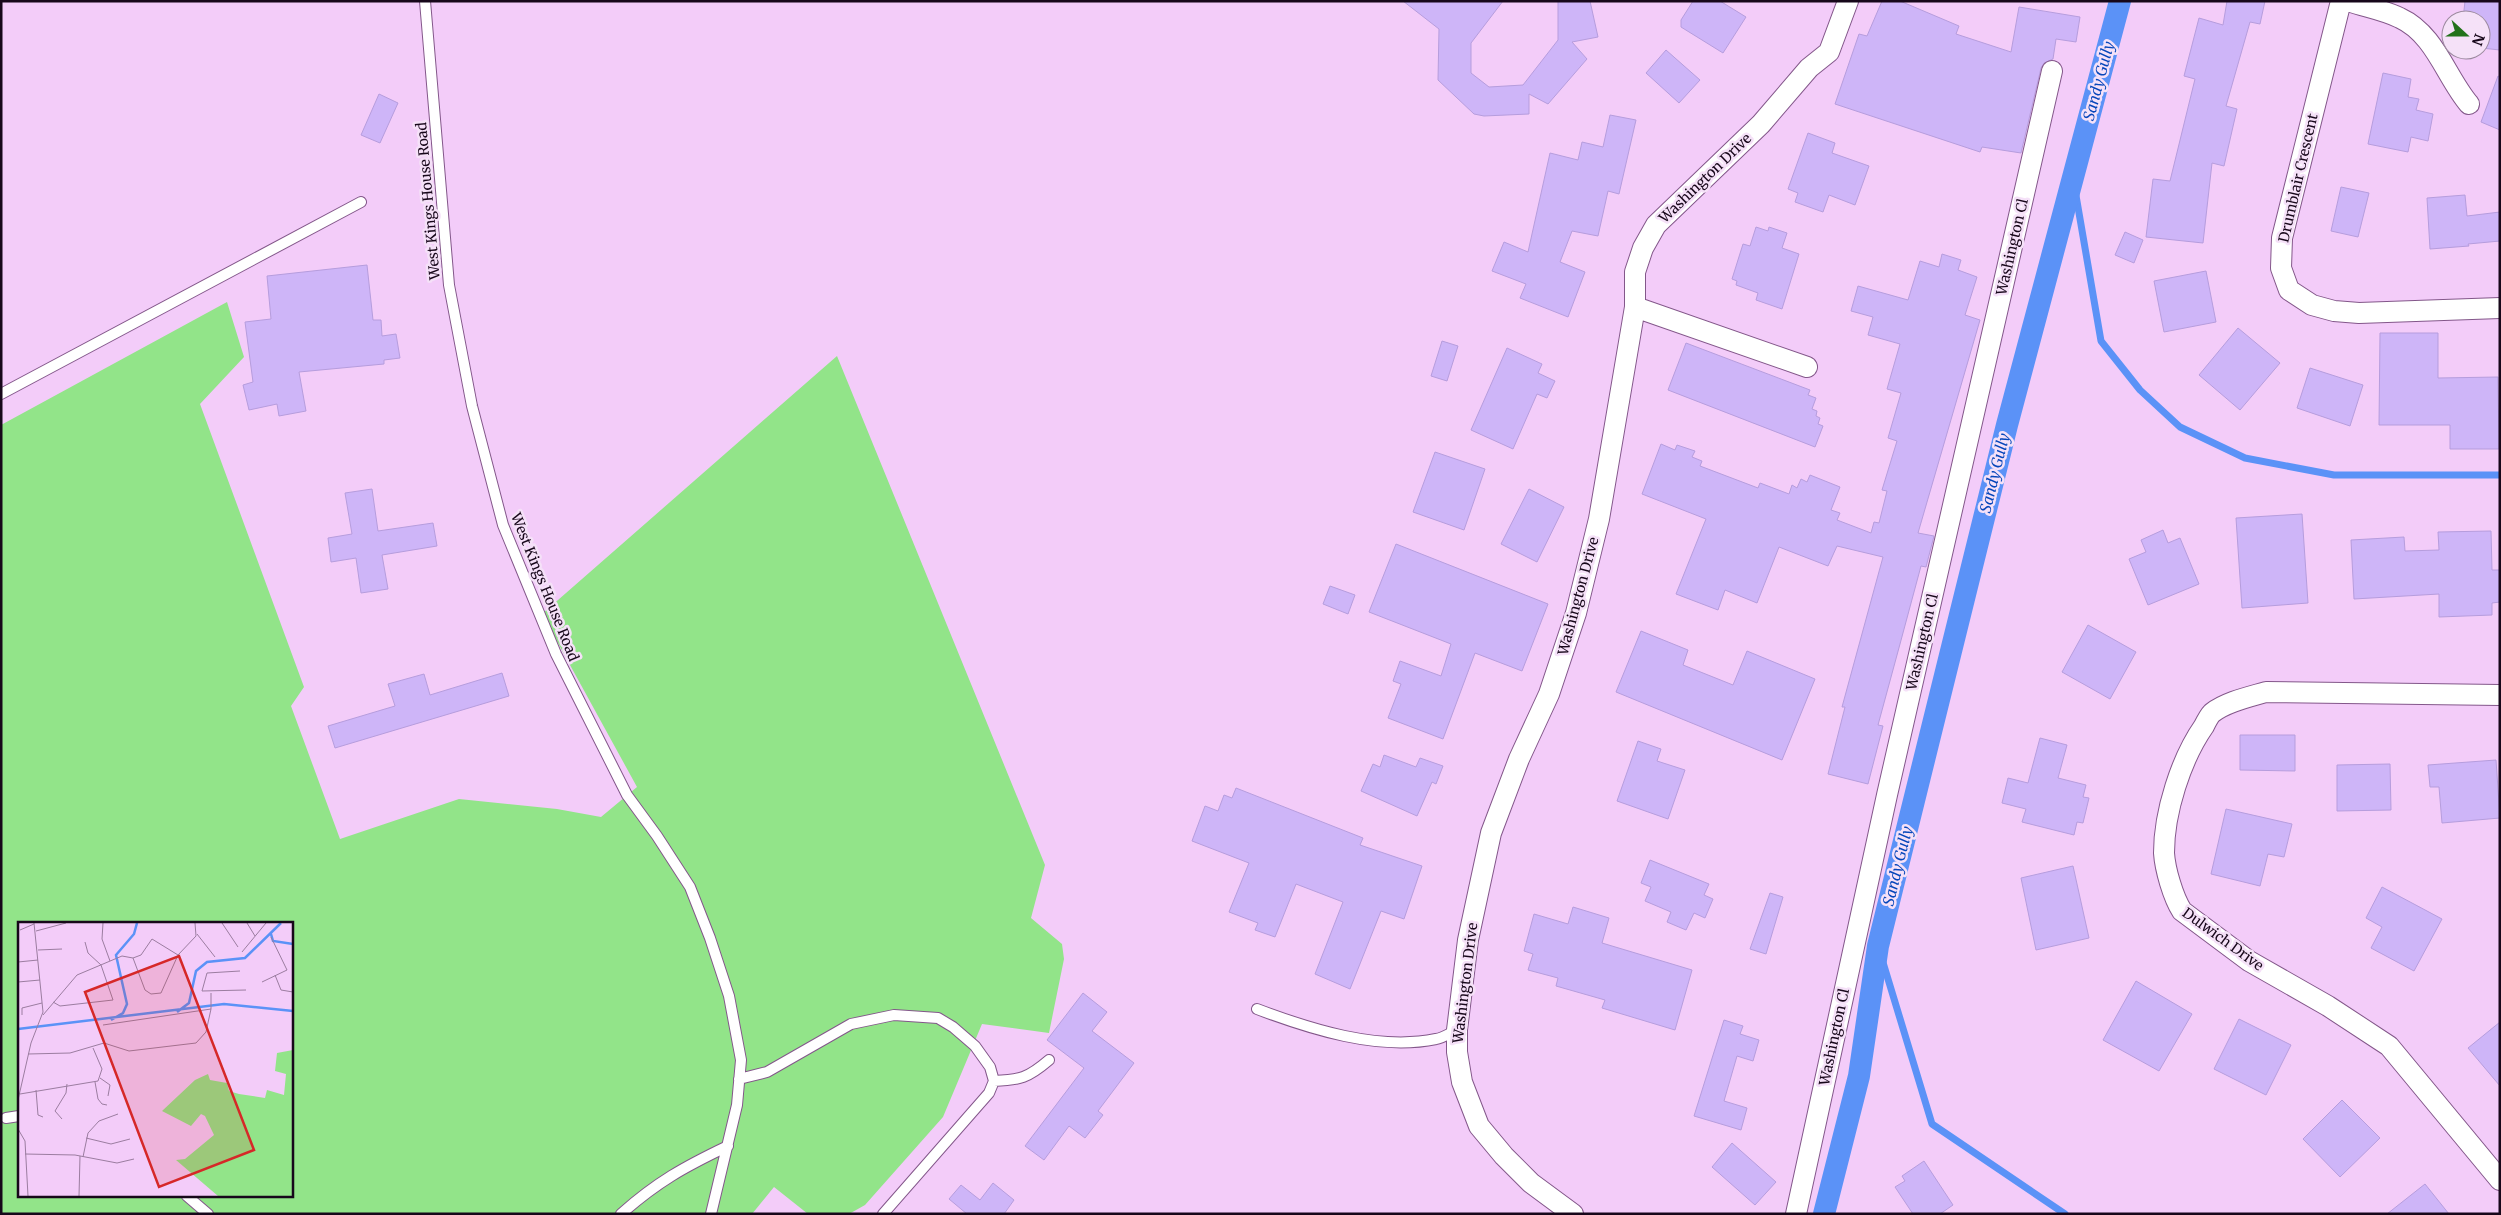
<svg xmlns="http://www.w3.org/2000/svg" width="2501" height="1215" font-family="Merriweather,serif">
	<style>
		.green { fill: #92e489; fill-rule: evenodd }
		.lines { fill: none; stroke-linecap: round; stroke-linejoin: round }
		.stream { stroke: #5b92f7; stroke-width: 7 }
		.canal { stroke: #5b92f7; stroke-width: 22 }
		.building { fill: #ceb5f8; stroke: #b69ddd }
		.lane-casing { stroke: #83578a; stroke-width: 12 }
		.street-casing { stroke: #83578a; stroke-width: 22 }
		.lane { stroke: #fff; stroke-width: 10 }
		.street { stroke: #fff; stroke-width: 20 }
		.labels { text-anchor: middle; stroke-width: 5; stroke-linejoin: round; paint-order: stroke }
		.street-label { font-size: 14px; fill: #17071a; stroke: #f5e1f8 }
		.water-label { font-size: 15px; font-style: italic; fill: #0646ba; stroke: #f5e1f8 }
		.inset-river { fill: none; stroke: #5b92f7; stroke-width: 2.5 }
		.inset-road { fill: none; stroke: #9b7da0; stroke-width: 1 }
		.view { fill: #d62828; fill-opacity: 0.15; stroke: #d62828; stroke-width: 2.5 }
		.inset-edge { fill: none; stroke: #17071a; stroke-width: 2.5 }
	</style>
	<rect width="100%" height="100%" fill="#f3ccf9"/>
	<path class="green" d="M227,302L244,357L200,404L304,687L291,706L340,839L459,799L557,809L601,817L637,787L542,614L837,356L1045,865L1031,918L1062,944L1064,959L1049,1033L982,1024L943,1117L865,1205L849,1214H808L774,1187L752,1214H1V425ZM19,924H291V1196H19Z"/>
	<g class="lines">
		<path class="stream" d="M2073,178L2101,341L2140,390L2180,427L2245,458L2334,475H2500
			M1878,946L1932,1124L2065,1214"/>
		<path class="canal" d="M1824,1214L1859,1076L1878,946L2007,425L2120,1"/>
	</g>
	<path class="building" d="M1403,1H1503L1471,43V73L1489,87L1523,85L1558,40V1H1590L1598,37L1572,42L1587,59L1548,104L1529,94V114L1484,116L1474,114L1438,80L1439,29Z
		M1693,1H1720L1746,17L1723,53L1681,27V20Z
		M1882,1H1900L1959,26L1956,34L2011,52L2019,7L2080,17L2076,42L2056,39L2053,59L2044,63L2041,68L2021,153L1982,147L1980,152L1835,104L1859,34L1867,36Z
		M2227,1H2265L2260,24L2250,22L2226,106L2237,109L2224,166L2212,163L2203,243L2146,237L2153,179L2170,181L2195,79L2184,76L2199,18L2223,25Z
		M2465,1H2500V50L2481,48V20H2463Z
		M1666,50L1700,80L1679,103L1646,73Z
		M2383,73L2411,79L2408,97L2419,99L2416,110L2433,114L2428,141L2411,137L2408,152L2368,144Z
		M2498,76L2500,77V130L2481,122Z
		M379,94L398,103L380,143L361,135Z
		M1610,115L1636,120L1619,194L1608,191L1598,236L1572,231L1560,262L1585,272L1568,317L1520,298L1526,284L1492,271L1504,242L1528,252L1550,153L1578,160L1582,142L1603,147Z
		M1808,133L1835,143L1832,153L1869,166L1855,205L1829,195L1823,212L1795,202L1798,193L1788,189Z
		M2341,187L2369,193L2358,237L2331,231Z
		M2465,195L2467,216L2500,212V241L2468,244L2469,246L2430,249L2427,198Z
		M1756,227L1768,231L1769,227L1787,233L1782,248L1799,254L1782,309L1756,300L1758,293L1736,285L1737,281L1732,279L1743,244L1750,246Z
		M2125,232L2143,240L2134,263L2115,255Z
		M1942,254L1961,260L1958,270L1977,277L1965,315L1980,320L1918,533L1934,536L1926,567L1921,566L1900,644L1878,725L1883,726L1868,784L1828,774L1845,707H1842L1883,557L1837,546L1828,566L1779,547L1757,603L1725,590L1718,610L1676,594L1706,519L1642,494L1661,444L1675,450L1677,445L1695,451L1692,457L1702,461L1700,466L1758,488L1760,483L1789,494L1792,485L1797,488L1801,479L1807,482L1810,475L1840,487L1831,510L1840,513L1837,520L1871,533L1874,522L1879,523L1887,491L1882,490L1897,441L1888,438L1901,393L1887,389L1900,344L1868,335L1873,317L1851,311L1858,286L1908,300L1920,261L1939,267Z
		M367,265L373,320H381L382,336L396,334L400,358L384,360V364L299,372L306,411L279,416L277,404L249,410L243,385L253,382L245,322L271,319L267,276Z
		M2206,271L2216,322L2164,332L2154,281Z
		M2238,328L2280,363L2240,410L2199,375Z
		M2380,333H2438V378L2498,377L2499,449H2450V425H2379Z
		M1442,341L1458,346L1447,381L1431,376Z
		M1686,343L1810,390L1808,395L1816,398L1812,409L1817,411L1816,416L1820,418L1818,424L1823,426L1815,447L1668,390Z
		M1507,348L1542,364L1538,373L1555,381L1547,398L1537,394L1513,449L1471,430Z
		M2310,368L2363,385L2350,426L2297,408Z
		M1435,452L1485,469L1464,530L1413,512Z
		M372,489L378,531L433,523L437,546L382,555L388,589L361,593L356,558L331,562L328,538L352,534L345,493Z
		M1529,489L1564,507L1537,562L1501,544Z
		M2302,514L2308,603L2242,608L2236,518Z
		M2163,530L2168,543L2180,538L2199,584L2148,605L2129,559L2146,552L2141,540Z
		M2491,531L2492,570H2500V602L2492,603V615L2439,617V594L2354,599L2351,540L2404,537L2405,551L2439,550L2438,532Z
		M1396,544L1548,604L1522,671L1475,653L1443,739L1388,718L1401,684L1393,681L1400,661L1441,676L1451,644L1369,612Z
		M1330,586L1355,595L1348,614L1323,604Z
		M2088,625L2136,652L2110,699L2062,672Z
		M1641,631L1688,650L1683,665L1733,685L1747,651L1815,679L1782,760L1616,692Z
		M502,673L509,696L335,748L328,726L395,706L388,684L424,674L430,695Z
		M2240,735H2295V771L2240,770Z
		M2040,738L2067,745L2058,778L2086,785L2083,797L2089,798L2083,823L2077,822L2074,835L2022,822L2026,809L2002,803L2008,778L2028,783Z
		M1638,741L1661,749L1657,761L1685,770L1668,819L1617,801Z
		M1384,755L1416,767L1420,758L1443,766L1436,784L1432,782L1417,816L1361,791L1373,764L1380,767Z
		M2496,760L2500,818L2442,823L2439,787H2430L2428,765Z
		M2390,764L2391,810L2337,811V765Z
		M1236,788L1363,838L1360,845L1422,866L1404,919L1381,911L1350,989L1315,974L1343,902L1296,884L1275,937L1255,930L1258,923L1229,912L1249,863L1192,841L1205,806L1218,811L1224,795L1232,798Z
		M2226,809L2292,824L2284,857L2268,854L2260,886L2211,874Z
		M1650,860L1709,884L1704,895L1713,899L1705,918L1694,913L1686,930L1667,922L1671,912L1645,901L1651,887L1641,883Z
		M2073,866L2089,938L2036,950L2021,878Z
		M2382,887L2442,919L2414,971L2371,948L2382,927L2366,918Z
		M1770,893L1783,897L1766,954L1750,949Z
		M1573,907L1609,918L1602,943L1692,970L1675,1030L1602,1008L1605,1000L1556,986L1558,978L1528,970L1533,954L1524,951L1534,914L1568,924Z
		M2136,981L2192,1014L2159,1071L2103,1040Z
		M1083,993L1107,1012L1092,1031L1134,1063L1098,1111L1103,1115L1085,1138L1069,1126L1044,1160L1025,1146L1084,1068L1047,1040Z
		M2239,1019L2291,1045L2266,1095L2214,1069Z
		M1724,1020L1743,1026L1740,1034L1759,1040L1753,1061L1737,1056L1724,1101L1747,1108L1741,1130L1694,1116Z
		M2500,1022V1086L2468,1048Z
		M2342,1100L2380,1138L2340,1177L2303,1139Z
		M1732,1143L1776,1182L1755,1205L1712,1167Z
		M1924,1161L1953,1205L1940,1214H1913L1895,1187L1905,1181L1902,1176Z
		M993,1183L1014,1200L1004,1214H967L949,1199L961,1185L980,1200Z
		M2425,1184L2449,1214H2387Z"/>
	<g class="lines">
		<defs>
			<path id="lane" d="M425,1L449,285L472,406L503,525L556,654L627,795L657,836L690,887L710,938L729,996L741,1060L737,1105L711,1214
				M1,394L361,202
				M1257,1009C1310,1029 1378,1051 1436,1039C1443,1038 1450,1033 1457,1030
				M739,1079L767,1072L851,1024L894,1015L938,1018L953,1027L975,1046L990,1067L994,1081L989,1093L883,1214
				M994,1081C1020,1080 1028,1078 1049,1060
				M6,1118L19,1116
				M187,1196L208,1214
				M621,1214C657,1182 684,1167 728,1146"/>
			<path id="street" d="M2341,1L2282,238L2281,268L2289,290L2312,305L2334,311L2359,313L2500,308
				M2348,1C2365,7 2384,10 2400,18C2435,34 2446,77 2469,104
				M1635,307L1807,367
				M2500,695L2266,692C2249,697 2226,702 2212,713C2209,716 2206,722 2204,726C2181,759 2164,812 2164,853C2165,869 2173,897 2182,911L2249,961L2328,1006L2389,1046L2500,1180
				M1573,1214L1531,1183L1504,1156L1479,1126L1462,1082L1457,1052V1030L1468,940L1491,833L1519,759L1549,694L1576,613L1599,519L1635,307V272L1643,248L1656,225L1761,124L1809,68L1829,52L1848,1
				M1796,1214L1887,795L2052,71"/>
		</defs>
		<use href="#lane" class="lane-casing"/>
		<use href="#street" class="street-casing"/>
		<use href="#lane" class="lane"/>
		<use href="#street" class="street"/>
	</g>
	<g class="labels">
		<g class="street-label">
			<text transform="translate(1705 178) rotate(-44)" y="5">Washington Drive</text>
			<text transform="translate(2298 178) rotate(-77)" y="5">Drumblair Crescent</text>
			<text transform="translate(428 201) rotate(-95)" y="5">West Kings House Road</text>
			<text transform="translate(2012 247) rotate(-77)" y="5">Washington Cl</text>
			<text transform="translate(545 587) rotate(68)" y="5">West Kings House Road</text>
			<text transform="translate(1578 596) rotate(-75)" y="5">Washington Drive</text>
			<text transform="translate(1922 642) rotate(-77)" y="5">Washington Cl</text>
			<text transform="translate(2223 939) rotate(36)" y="5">Dulwich Drive</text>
			<text transform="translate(1465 983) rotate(-83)" y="5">Washington Drive</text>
			<text transform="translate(1834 1037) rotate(-78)" y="5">Washington Cl</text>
		</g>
		<g class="water-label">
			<text transform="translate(2099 81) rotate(-75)" y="5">Sandy Gully</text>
			<text transform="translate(1995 473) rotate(-76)" y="5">Sandy Gully</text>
			<text transform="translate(1898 866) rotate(-76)" y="5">Sandy Gully</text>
		</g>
	</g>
	<g transform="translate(18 922)">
		<rect width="275" height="275" fill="#f3ccf9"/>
		<path d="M275,128V274H200L158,238L167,237L196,213L187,194L183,192L173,204L144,189L177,158L190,152L192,158L209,161L211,169L221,172L247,176L249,168L266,173L268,152L257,149L259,131Z" fill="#92e489"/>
		<path class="inset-river" d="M253,12L255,19L275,22M159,90L171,81L178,49L189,40L227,36L263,1M93,98L105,91L109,82L98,33L116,12L119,1M0,107L206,82L275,89"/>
		<path class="inset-road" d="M85,1L84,17L92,39M204,1L220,25M229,1L237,14M2,8L16,2M18,9L48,1M179,12L197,35M20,28L44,27M224,30L248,1M115,36L127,68L133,72L143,71L160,33L178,14L177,1M115,36L123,33L134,17L160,33M0,40L20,38M222,49L189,51L184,69L228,68M257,53L263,68L275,70M0,60L22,58M244,60L269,48L253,15M35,80L42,84L95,78L83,43L70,31L67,20M4,93V86L24,81M25,93L59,53L104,34L115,36M85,103L193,87M10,132L52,131L86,121L111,129L178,121L188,110L193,87V71M82,156L92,163L90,174M77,160L80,177L84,182L89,183M18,168L20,193L25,195M2,172L80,159L84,147L75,126M0,178L13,121L25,90L16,1M44,197L37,189L48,171L49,162M0,207L7,219L10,274M68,216L93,222L112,217M7,232L57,233L99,241L116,237M65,235L70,211L81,199L100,192M61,274L62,234"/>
		<path class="view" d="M161,34L236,228L141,265L67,70Z"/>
		<rect width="275" height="275" class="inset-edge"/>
	</g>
	<rect width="2501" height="1215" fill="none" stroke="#17071a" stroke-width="5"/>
	<g transform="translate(2466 35) rotate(111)"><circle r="24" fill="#f5e1f8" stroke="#9c8a9f"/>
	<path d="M0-4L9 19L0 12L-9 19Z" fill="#22721a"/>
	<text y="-8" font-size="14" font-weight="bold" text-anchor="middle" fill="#17071a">N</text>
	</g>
</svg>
